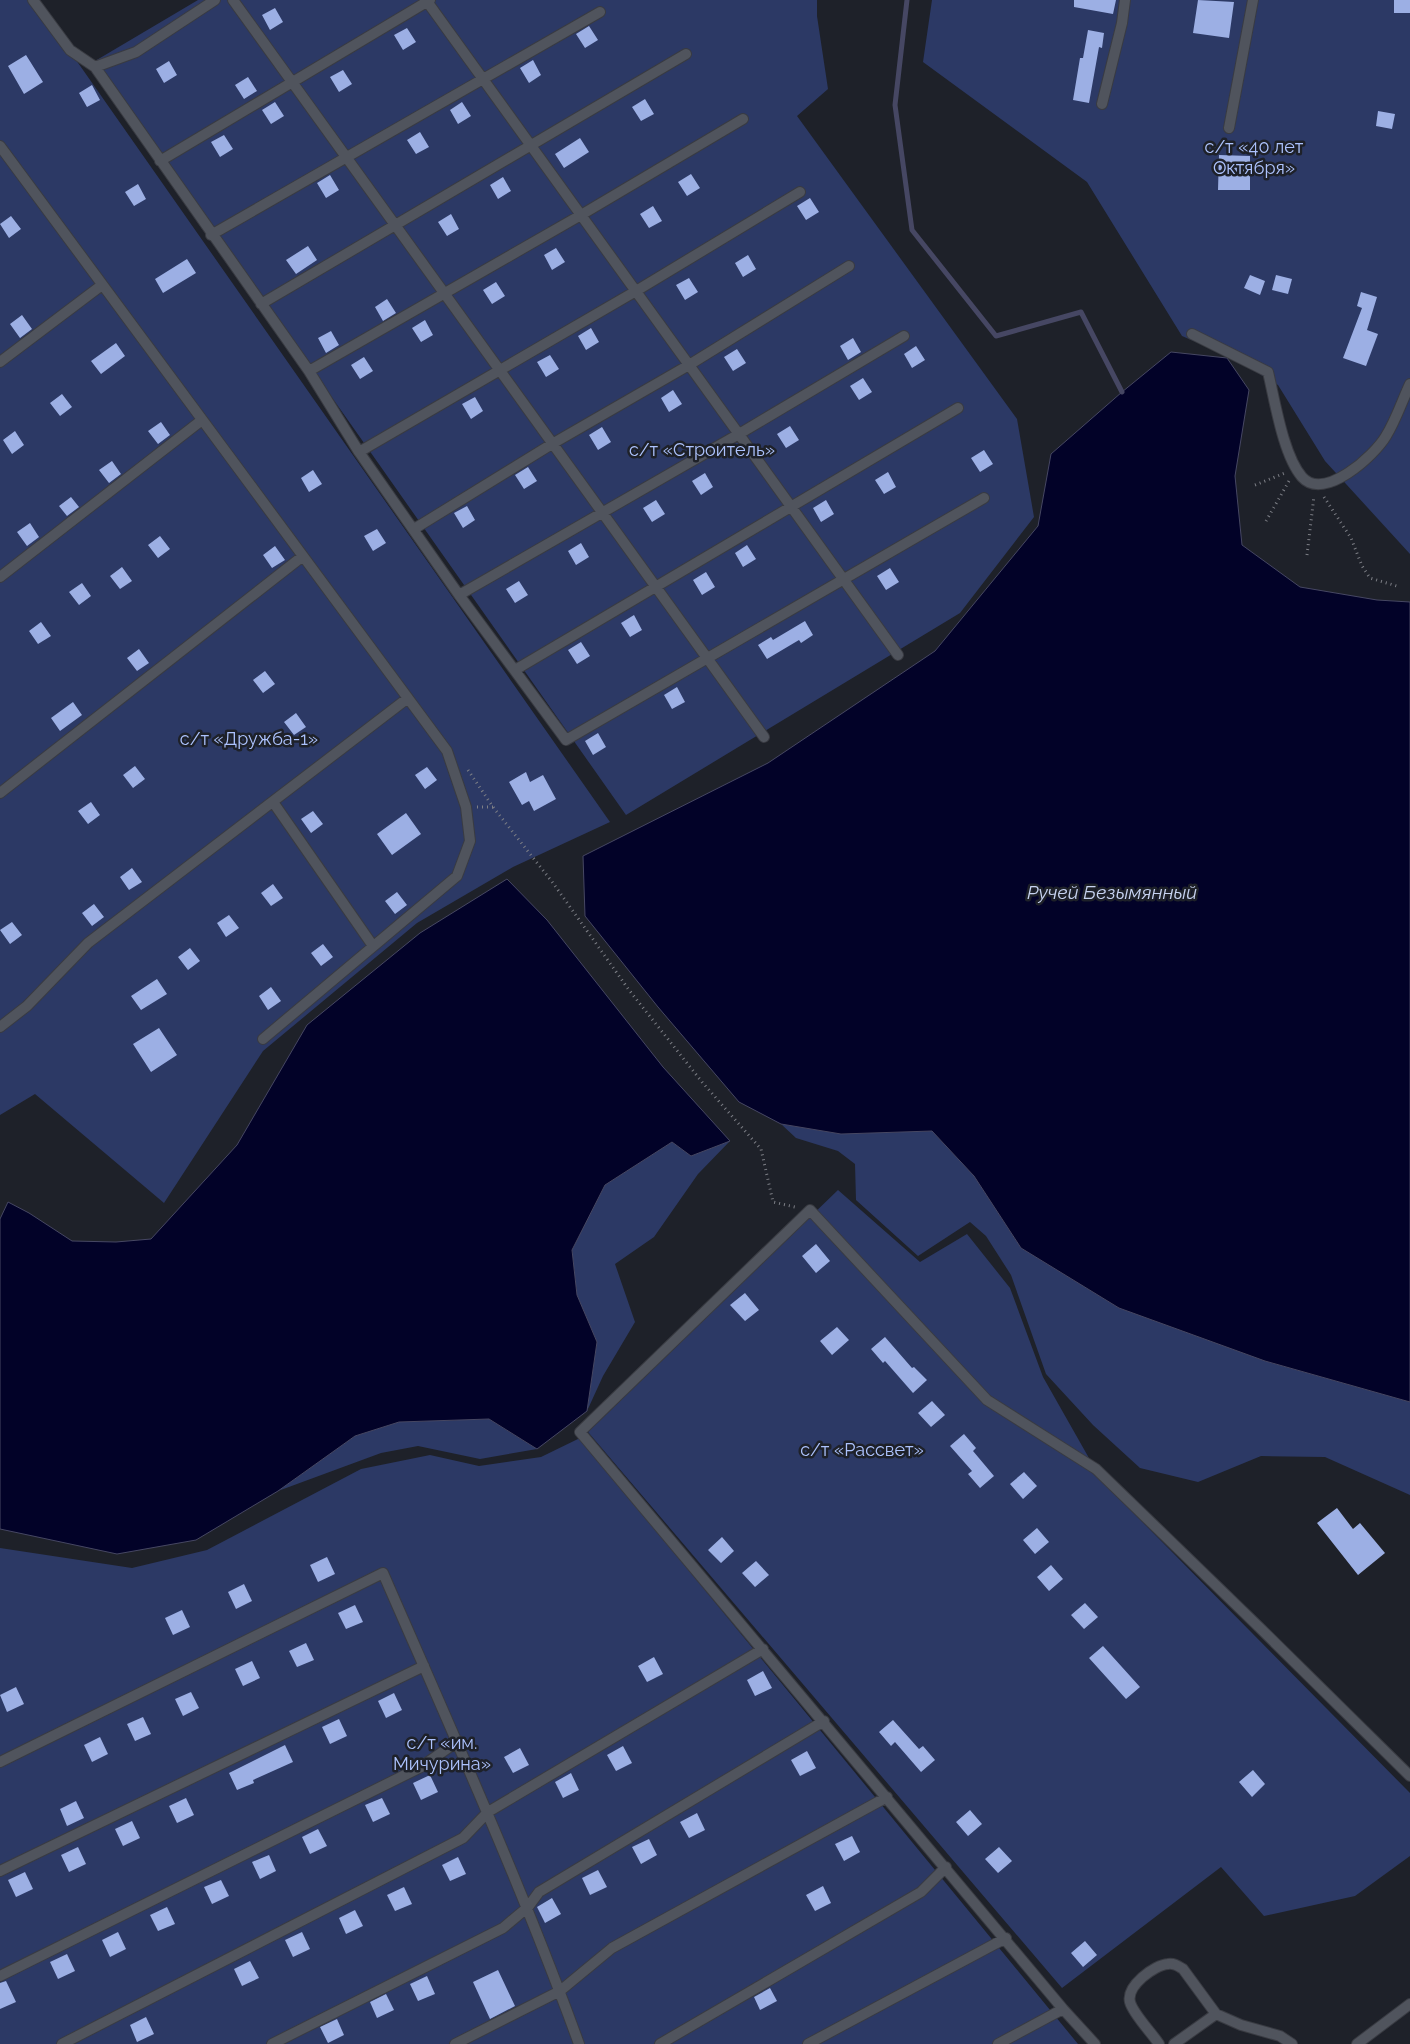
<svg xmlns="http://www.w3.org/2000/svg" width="1410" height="2044" font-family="Raleway,sans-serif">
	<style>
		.green { fill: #2c3965 }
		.water { fill: #020228; stroke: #464763 }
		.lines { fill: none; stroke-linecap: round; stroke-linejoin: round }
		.stream { stroke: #464763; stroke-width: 5 }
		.building { fill: #9cafe4 }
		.lane-casing { stroke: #393b42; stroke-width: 12 }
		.path { stroke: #7d7f86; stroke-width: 3; stroke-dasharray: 1 4; stroke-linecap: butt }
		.lane { stroke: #50545d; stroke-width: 10 }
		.labels { text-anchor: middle; stroke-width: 5; stroke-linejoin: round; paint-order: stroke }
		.park-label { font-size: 18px; fill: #adc3fe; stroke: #1e2129 }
		.water-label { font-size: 19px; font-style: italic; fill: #c7d3f1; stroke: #1e2129 }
	</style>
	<rect width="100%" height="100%" fill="#1e2129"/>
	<path class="green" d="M0,0H34L610,822L513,867L417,923L263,1051L164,1203L35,1094L0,1115Z
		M198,0H817V16L828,89L797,116L1017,419L1034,517L960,613L626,815L95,61Z
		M932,0H1410V554L1325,461L1278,385L1233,358L1182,336L1087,182L923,62Z
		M781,1124L841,1134L932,1131L974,1176L1021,1248L1119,1308L1265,1361L1410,1402V1495L1325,1457L1261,1456L1198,1482L1140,1468L1093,1425L1046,1374L1011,1275L986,1236L970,1222L918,1256L856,1200L855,1164L838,1151L796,1138Z
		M730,1141L698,1174L654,1237L615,1264L635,1322L603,1376L587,1411L597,1342L577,1295L572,1250L605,1185L672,1142L691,1156Z
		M838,1190L920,1262L967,1234L1010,1288L1043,1377L1102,1481L1410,1793V1856L1355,1896L1264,1916L1221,1867L1062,1988L588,1432Z
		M489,1419L537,1449L480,1459L418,1446L381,1453L278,1491L355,1436L399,1422Z
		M580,1438L1078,2044H0V1548L132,1568L207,1550L361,1469L430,1455L479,1466L541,1457Z"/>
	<path class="water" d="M1171,352L1227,358L1249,390L1235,476L1242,545L1300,587L1377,600L1410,602V1402L1265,1361L1119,1308L1021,1248L974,1176L932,1131L841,1134L781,1124L739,1102L658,1007L585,916L583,856L768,763L935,651L1038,526L1051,454L1122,392Z
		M507,879L547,920L663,1067L730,1141L691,1156L672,1142L605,1185L572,1250L577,1295L597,1342L587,1411L537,1449L489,1419L399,1422L355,1436L278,1491L196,1540L117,1554L0,1529V1219L8,1202L29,1213L72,1241L116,1242L151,1239L237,1145L307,1025L420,933Z"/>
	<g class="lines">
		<path class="stream" d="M907,0L895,105L912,230L996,336L1081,312L1122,392"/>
	</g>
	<path class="building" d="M1074,0H1116L1113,14L1074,7Z
		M1198,0L1234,2L1229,38L1193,33Z
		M1394,0H1410V13H1394Z
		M275,8L283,22L270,30L262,15Z
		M589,26L598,40L585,48L576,34Z
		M407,28L416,42L403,50L394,35Z
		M1088,30L1104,33L1102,48L1099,47L1089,103L1073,100L1080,58H1083Z
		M26,55L43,82L24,94L8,66Z
		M533,60L541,75L529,83L520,68Z
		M169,61L177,75L164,83L156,69Z
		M343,70L352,84L339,92L330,77Z
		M248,77L257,91L244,99L235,85Z
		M92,85L100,100L87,107L79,93Z
		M645,99L654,114L641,121L632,107Z
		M275,102L284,116L271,124L262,110Z
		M462,102L471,116L458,124L450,110Z
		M1378,111L1395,114L1392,129L1376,126Z
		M420,132L429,147L416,154L407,140Z
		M224,135L233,149L220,157L211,142Z
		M580,138L589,152L564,168L555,154Z
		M1219,155L1250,156V190H1218Z
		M691,174L700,188L687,196L678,182Z
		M330,175L339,190L326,198L317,183Z
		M503,177L511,191L498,199L490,185Z
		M138,184L146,199L134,206L125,192Z
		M810,198L819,212L806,220L797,206Z
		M653,206L662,221L649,228L640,214Z
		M451,214L459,229L447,236L438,222Z
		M11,216L21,229L9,238L0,224Z
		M308,246L317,260L296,274L286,260Z
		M556,248L565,262L552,270L544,255Z
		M748,255L756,269L743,277L735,263Z
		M187,259L196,273L163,293L155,279Z
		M1250,275L1265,281L1260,295L1244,288Z
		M1276,275L1292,279L1288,294L1272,290Z
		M689,278L698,292L685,300L676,285Z
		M496,282L505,296L492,304L483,290Z
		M1361,292L1377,297L1367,330L1378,334L1366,366L1343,358L1362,308L1357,306Z
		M387,299L396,313L383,321L375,307Z
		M22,315L32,329L20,338L10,324Z
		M425,320L433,335L421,342L412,328Z
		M591,328L599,342L586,350L578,336Z
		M331,331L339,345L326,353L318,338Z
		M853,338L861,352L848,360L840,346Z
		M116,343L125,356L101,374L91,361Z
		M916,346L925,360L912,368L904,354Z
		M737,349L746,363L733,371L724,357Z
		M550,355L559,369L546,377L537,362Z
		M364,357L373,371L360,379L351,365Z
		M863,378L872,392L859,400L850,386Z
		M673,390L682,404L669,412L661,398Z
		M62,394L72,407L60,416L50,403Z
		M475,397L483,411L471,419L462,404Z
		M161,422L170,435L158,444L148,431Z
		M790,426L799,440L786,448L777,434Z
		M602,427L611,442L598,450L589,435Z
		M15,431L24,445L12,454L3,440Z
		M984,450L993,464L980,472L971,458Z
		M112,461L121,474L109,483L99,470Z
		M528,467L537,481L524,489L515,475Z
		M313,470L322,484L309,492L301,478Z
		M888,472L896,487L884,494L875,480Z
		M705,473L713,487L701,495L692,481Z
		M71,497L79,507L67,516L59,506Z
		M656,500L665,514L652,522L643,508Z
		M826,500L834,514L821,522L813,508Z
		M467,506L475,520L463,528L454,513Z
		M30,523L39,537L27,546L17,532Z
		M377,529L386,543L373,551L364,536Z
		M160,536L170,549L158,558L148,545Z
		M581,543L589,557L576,565L568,551Z
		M747,545L756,559L743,567L735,553Z
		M275,546L285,560L272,568L263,555Z
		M122,567L132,581L120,589L110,576Z
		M890,568L899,582L886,590L877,576Z
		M706,572L715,587L702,595L693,580Z
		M519,581L528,595L515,603L506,589Z
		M82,583L91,596L79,605L69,592Z
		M634,615L642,630L630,637L621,623Z
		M805,621L813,635L801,643L799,640L767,659L758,645L771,637L773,640Z
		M41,622L51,636L38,644L29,631Z
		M581,642L590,656L577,664L568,650Z
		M139,649L149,663L137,671L127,658Z
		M265,671L275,684L263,693L253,680Z
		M677,687L685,702L672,709L664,695Z
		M73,702L82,715L60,731L51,718Z
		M296,713L306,727L294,735L284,722Z
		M598,733L606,747L593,755L585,741Z
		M135,766L145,779L133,788L123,775Z
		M427,767L437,780L425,789L415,775Z
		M526,772L530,782L543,775L556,799L534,811L529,801L522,805L509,782Z
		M91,802L100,815L88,824L78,811Z
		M313,811L323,824L311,833L301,819Z
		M406,813L421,834L392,855L377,834Z
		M132,868L142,882L129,890L120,877Z
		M273,884L283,898L271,906L261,893Z
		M397,892L407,905L395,914L385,901Z
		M94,904L104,917L92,926L82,913Z
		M229,915L239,928L226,937L217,923Z
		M12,922L22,935L10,944L0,930Z
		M323,944L333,957L321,966L311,953Z
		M190,948L200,961L188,970L178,957Z
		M157,979L167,994L141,1010L131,996Z
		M271,987L281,1001L268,1010L259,996Z
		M159,1028L177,1055L151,1072L133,1044Z
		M816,1244L830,1261L816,1273L802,1256Z
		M745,1293L759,1310L745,1321L730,1305Z
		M837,1327L849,1340L832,1355L820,1341Z
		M885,1337L912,1368L914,1367L927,1380L913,1393L885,1361L883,1363L871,1349Z
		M932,1401L945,1415L931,1427L918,1413Z
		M964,1434L976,1448L973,1451L994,1476L980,1488L968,1474L972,1471L950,1446Z
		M1024,1472L1037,1486L1023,1499L1010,1484Z
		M1337,1508L1353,1529L1360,1523L1385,1553L1358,1575L1317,1523Z
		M1037,1528L1049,1542L1035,1554L1023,1540Z
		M722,1537L734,1551L721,1563L708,1550Z
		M327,1557L335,1574L318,1582L310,1565Z
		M756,1561L769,1575L755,1587L742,1573Z
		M1051,1565L1063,1579L1049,1591L1037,1577Z
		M244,1584L252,1601L236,1609L228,1592Z
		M1085,1603L1098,1617L1084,1629L1071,1615Z
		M355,1605L363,1622L346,1629L338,1613Z
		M182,1610L190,1627L173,1635L165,1618Z
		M306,1643L314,1660L297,1667L289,1651Z
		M1103,1646L1140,1687L1126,1699L1089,1658Z
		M654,1657L663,1674L647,1682L638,1666Z
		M252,1661L260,1678L243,1686L235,1669Z
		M763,1671L772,1688L755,1696L747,1680Z
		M16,1687L24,1704L7,1712L0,1695Z
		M191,1692L199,1708L183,1716L175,1699Z
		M394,1693L402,1710L386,1718L378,1701Z
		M143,1717L151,1734L135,1741L127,1724Z
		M339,1719L347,1736L330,1744L322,1727Z
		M893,1720L919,1749L923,1746L935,1760L921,1772L895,1742L891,1746L879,1732Z
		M100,1737L108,1754L92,1762L84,1745Z
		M285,1745L293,1762L253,1780L254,1783L237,1790L229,1773Z
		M623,1746L632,1763L616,1771L607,1755Z
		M520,1748L529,1765L513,1773L504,1757Z
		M807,1751L816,1768L800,1776L791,1760Z
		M1253,1770L1265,1784L1252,1797L1239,1782Z
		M571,1773L579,1790L563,1798L555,1782Z
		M430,1775L438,1792L421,1800L413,1783Z
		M186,1798L194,1815L177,1823L169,1806Z
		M382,1798L390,1814L373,1822L365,1805Z
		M76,1801L84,1818L67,1826L60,1809Z
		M970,1810L982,1824L968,1836L956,1822Z
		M697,1813L705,1830L689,1838L680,1822Z
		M132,1821L140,1838L123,1846L115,1829Z
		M318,1829L327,1846L310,1854L302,1837Z
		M852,1836L860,1852L844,1861L835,1844Z
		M649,1839L657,1855L641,1864L632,1847Z
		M78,1847L86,1864L69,1872L61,1855Z
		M999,1847L1012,1861L998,1873L985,1859Z
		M269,1855L276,1871L260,1879L252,1862Z
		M458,1857L466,1874L450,1881L442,1865Z
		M598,1870L607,1887L590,1895L582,1878Z
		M25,1872L33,1889L16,1897L8,1880Z
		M221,1880L229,1896L212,1904L204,1887Z
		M823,1886L831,1903L815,1911L806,1895Z
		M404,1887L412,1904L395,1911L387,1895Z
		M552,1898L561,1914L545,1923L537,1907Z
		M167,1907L175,1924L158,1931L150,1915Z
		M355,1910L363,1926L346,1934L339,1918Z
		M118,1932L126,1949L110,1957L102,1940Z
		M302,1932L310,1949L293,1957L285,1940Z
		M1085,1941L1097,1955L1083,1967L1071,1953Z
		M67,1954L75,1971L58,1979L50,1962Z
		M250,1961L259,1978L242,1986L234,1969Z
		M498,1970L515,2006L490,2019L473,1982Z
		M427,1976L435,1994L418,2001L410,1984Z
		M6,1981L16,2002L0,2009V1983Z
		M770,1988L777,2001L760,2010L754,1997Z
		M386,1994L394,2010L377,2018L370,2002Z
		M146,2017L154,2034L137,2042L130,2025Z
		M337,2019L344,2035L328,2043L320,2027Z"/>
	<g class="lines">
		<defs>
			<path id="lane" d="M33,0L70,50L95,67L309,371L359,452L459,595L566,740L984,498
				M233,0L764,737
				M426,0L898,655
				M95,67L136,52L215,0
				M1102,104L1122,23L1125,0
				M1229,128L1253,0
				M0,146L447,751L466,807L470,841L457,876L263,1039
				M160,161L430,0
				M211,235L600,12
				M261,304L686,54
				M1192,334L1268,372C1275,401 1283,455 1302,477C1324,502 1375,455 1386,436C1396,420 1402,401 1410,384
				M0,362L102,285
				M309,371L581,215L743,119
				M359,452L636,291L800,192
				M414,529L552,444L689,365L849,266
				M0,577L202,420
				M459,595L739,434L904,336
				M515,670L958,408
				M0,793L303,556
				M273,802L373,946
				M0,1027L27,1006L88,943L408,698
				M0,1762L383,1573C451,1729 521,1884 579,2044
				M0,1871L424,1666
				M0,1976L421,1767L458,1741
				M62,2044L463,1838L488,1812L763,1649
				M272,2044L503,1928L528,1907L539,1892L824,1721
				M455,2044L560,1991L612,1948L887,1797
				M660,2044L921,1892L946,1867
				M808,2044L1006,1938
				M998,2044L1063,2009
				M1095,2044L1063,2009L580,1432L810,1210L987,1400L1096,1469L1259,1627L1410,1776
				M1159,2044C1152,2033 1133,2014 1130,2002C1126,1986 1154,1965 1168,1964C1174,1963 1178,1966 1183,1969L1216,2014
				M1174,2044L1216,2014L1241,2025L1280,2036L1292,2044
				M1357,2044L1410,2004"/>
		</defs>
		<use href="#lane" class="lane-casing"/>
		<path class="path" d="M1255,485L1285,473
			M1324,497L1351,538L1362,566L1370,578L1400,587
			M1266,521L1289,481
			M1307,555L1314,496
			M468,770L493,807L553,883L629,990L702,1082L761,1149L773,1202L795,1207
			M477,807H493"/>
		<use href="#lane" class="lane"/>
	</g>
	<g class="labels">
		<g class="park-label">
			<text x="1254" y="153">с/т «40 лет<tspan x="1254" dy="21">Октября»</tspan></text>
			<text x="702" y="456">с/т «Строитель»</text>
			<text x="249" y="745">с/т «Дружба-1»</text>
			<text x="862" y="1456">с/т «Рассвет»</text>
			<text x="442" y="1749">с/т «им.<tspan x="442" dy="21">Мичурина»</tspan></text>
		</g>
		<g class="water-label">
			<text x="1112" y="899">Ручей Безымянный</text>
		</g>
	</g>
</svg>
